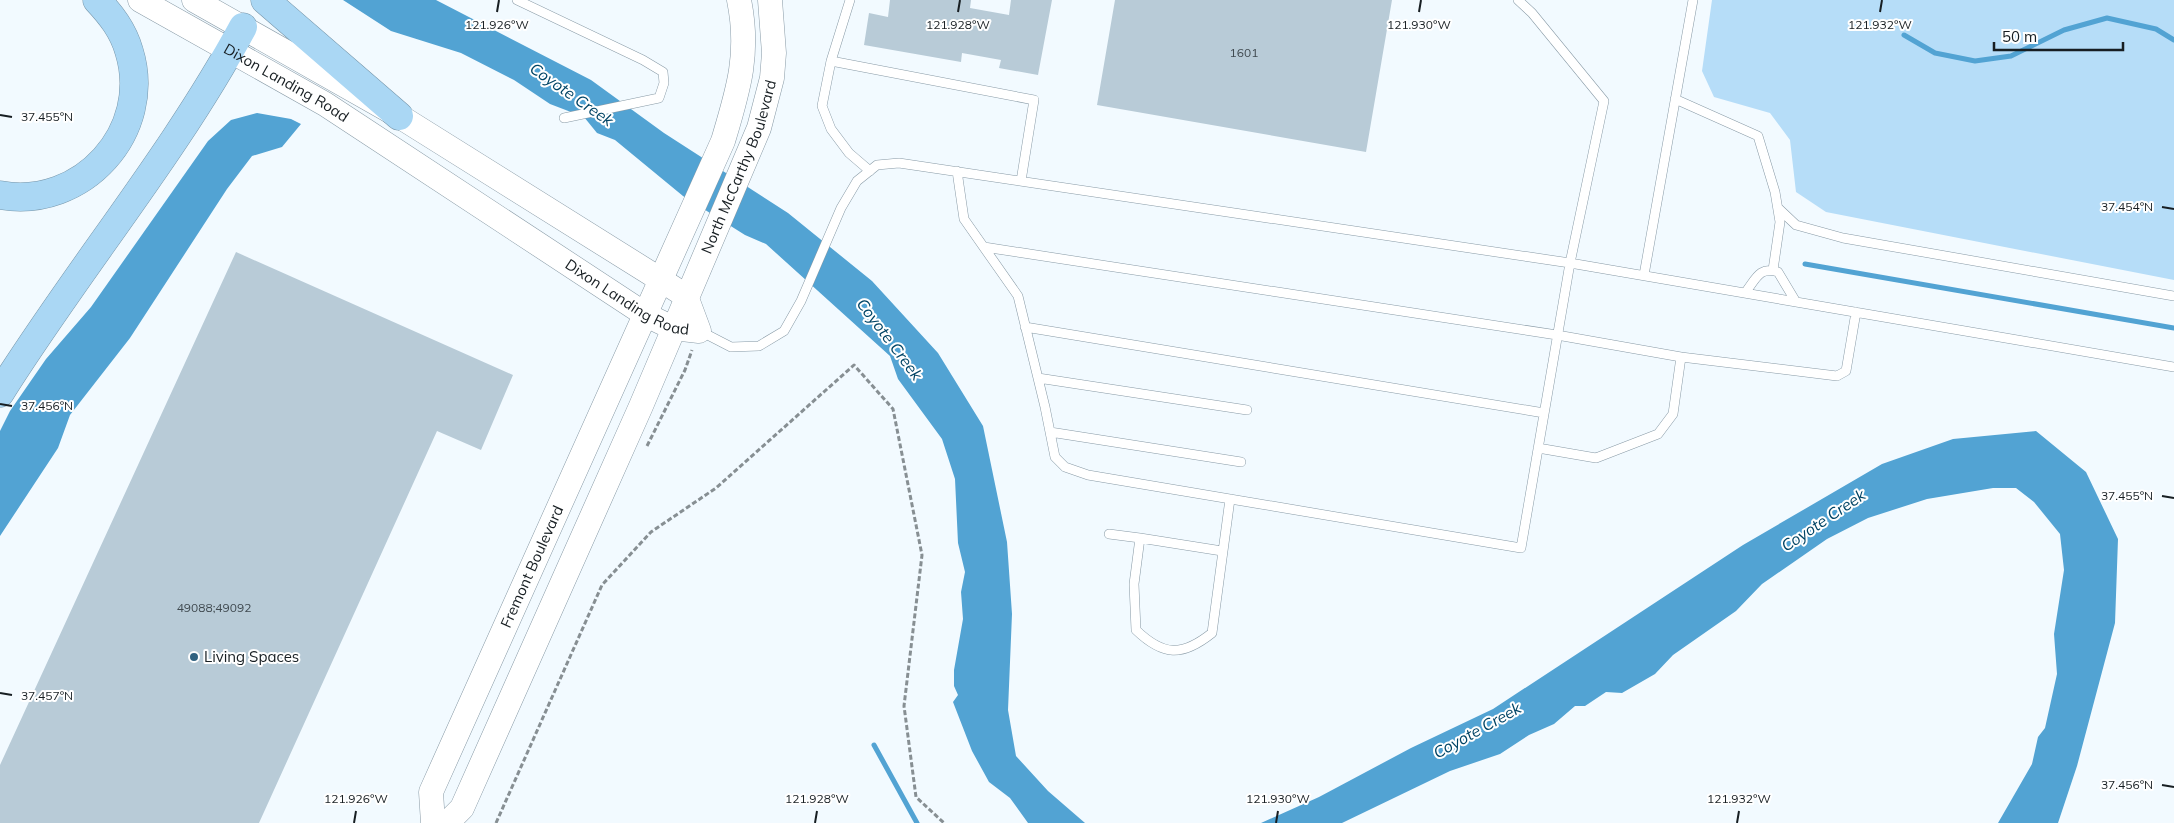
<svg xmlns="http://www.w3.org/2000/svg" width="2174" height="823" font-family="Mulish,sans-serif">
	<style>
		.green { fill: #b6ddf8 }
		.water { fill: #52a3d3 }
		.lines { fill: none; stroke-linecap: round; stroke-linejoin: round }
		.stream { stroke: #52a3d3; stroke-width: 5 }
		.building { fill: #b8cbd7 }
		.service-casing { stroke: #889aa6; stroke-width: 10 }
		.secondary-casing { stroke: #889aa6; stroke-width: 25 }
		.motorway-casing { stroke: #7796aa; stroke-width: 29 }
		.path { stroke: #878f93; stroke-width: 3; stroke-dasharray: 5 2.5; stroke-linecap: butt }
		.service { stroke: #fff; stroke-width: 9 }
		.secondary { stroke: #fff; stroke-width: 24 }
		.motorway { stroke: #aad7f4; stroke-width: 28 }
		.ticks { fill: none; stroke: #171e22; stroke-width: 2 }
		.poi-dot { fill: #316280; stroke: #fff; stroke-width: 2 }
		.labels { text-anchor: middle; stroke-width: 4; stroke-linejoin: round; paint-order: stroke }
		.number-label { font-size: 12px; fill: #3f494f }
		.street-label { font-size: 15px; fill: #171e22; stroke: #fff }
		.poi-label { font-size: 15px; fill: #171e22; stroke: #fff; text-anchor: start }
		.water-label { font-size: 16px; font-style: italic; fill: #004465; stroke: #fff }
		.ticks-label { font-size: 12px; text-anchor: middle; fill: #171e22; stroke: #fff; stroke-width: 4; stroke-linejoin: round; paint-order: stroke }
	</style>
	<rect width="100%" height="100%" fill="#f2faff"/>
	<path class="green" d="M1712,0H2174V280L1826,212L1796,192L1790,140L1770,113L1714,97L1702,71Z"/>
	<path class="water" d="M343,0H436L591,80L664,133L788,213L872,281L938,353L983,426L1007,542L1012,614L1008,710L1016,756L1048,791L1085,823H1028L1010,798L989,782L972,751L953,702L958,695L954,686V670L963,619L961,592L965,572L958,543L955,479L942,439L898,379L890,356L766,244L745,235L683,196L615,140L597,133L584,117L550,104L514,80L461,53L391,31Z
		M257,113L291,119L301,124L282,147L252,156L227,189L130,338L70,415L58,448L0,536V431L10,411L46,359L91,307L208,141L231,120Z
		M2036,431L2086,472L2118,539L2115,623L2077,766L2058,823H1998L2032,764L2038,737L2045,728L2057,674L2054,634L2064,570L2060,534L2034,502L2016,488H1993L1927,499L1868,518L1827,539L1762,584L1736,611L1673,655L1655,674L1622,693L1606,692L1585,706H1575L1554,724L1529,735L1500,754L1450,771L1342,823H1261L1319,797L1411,748L1493,709L1743,545L1882,464L1953,439Z"/>
	<g class="lines">
		<path class="stream" d="M1904,35L1935,53L1975,61L2011,56L2064,30L2107,18L2156,29L2174,40
			M1805,264L2174,328
			M874,745L917,823"/>
	</g>
	<path class="building" d="M890,0H971L970,8L1009,15L1011,0H1052L1038,75L999,68L1001,60L962,53L961,62L864,45L869,13L888,17Z
		M1115,0H1392L1366,152L1097,105Z
		M236,252L513,375L481,450L437,431L259,823H0V765Z"/>
	<g class="lines">
		<defs>
			<path id="service" d="M517,0L643,60L663,72L664,83L659,98L564,118
				M850,0L831,61L822,106L831,129L849,153L870,171
				M831,61L1034,100L1021,181
				M1675,99L1758,136L1775,192L1780,222L1773,270
				M957,171L964,219L1018,296L1045,407L1055,457L1065,467L1088,475L1521,548L1570,263L1604,101L1532,13L1518,0
				M1778,208L1796,225L1843,238L2174,296
				M984,247L1557,335L1681,357
				M1644,275L1693,0
				M1745,293C1756,279 1759,266 1778,272L1796,302
				M1025,327L1544,413
				M700,331L731,347L759,346L784,331L801,301L841,208L857,181L877,165L899,163L1570,263L2174,367
				M1038,378L1247,410
				M1050,432L1241,462
				M1538,448L1596,458L1658,434L1673,414L1681,357L1837,376L1846,371L1856,312
				M1109,534L1140,538
				M1222,551L1140,538L1134,584L1136,630C1163,656 1182,657 1212,633L1230,499"/>
			<g id="secondary">
				<path id="s1" d="M140,0L325,104L646,315L673,328L699,331L686,296L661,280L399,116L194,0"/>
				<path id="s2" d="M433,823L431,792L723,141C738,91 750,54 739,0"/>
				<path id="s3" d="M447,823L462,808L641,406L759,128L772,78L774,53L770,0"/>
			</g>
			<path id="motorway" d="M265,0L399,116
				M0,195C82,210 154,131 129,51C123,30 111,15 97,0
				M0,393C77,270 174,155 243,27"/>
		</defs>
		<use href="#service" class="service-casing"/>
		<use href="#secondary" class="secondary-casing"/>
		<use href="#motorway" class="motorway-casing"/>
		<path class="path" d="M647,446L685,370L692,350
			M496,823L602,585L651,532L716,488L854,365L893,409L922,555L904,706L916,797L944,823"/>
		<use href="#service" class="service"/>
		<use href="#secondary" class="secondary"/>
		<use href="#motorway" class="motorway"/>
	</g>
	<path class="ticks" d="M497,12L499,0M958,12L960,0M1419,12L1421,0M1880,12L1882,0M0,115L12,117M2162,207L2174,209M0,404L12,406M2162,496L2174,498M0,693L12,695M2162,785L2174,787M354,823L356,811M815,823L817,811M1276,823L1278,811M1737,823L1739,811"/>
	<circle class="poi-dot" cx="194" cy="657" r="5"/>
	<g class="labels">
		<g class="number-label">
			<text x="1244" y="57">1601</text>
			<text x="214" y="612">49088;49092</text>
		</g>
		<g class="street-label">
			<text dy="5" stroke="none"><textPath href="#s1" startOffset="168">Dixon Landing Road</textPath></text>
			<text dy="5" stroke="none"><textPath href="#s3" startOffset="720">North McCarthy Boulevard</textPath></text>
			<text dy="5" stroke="none"><textPath href="#s1" startOffset="572">Dixon Landing Road</textPath></text>
			<text dy="5" stroke="none"><textPath href="#s2" startOffset="278">Fremont Boulevard</textPath></text>
		</g>
		<g class="poi-label">
			<text x="204" y="662">Living Spaces</text>
		</g>
		<g class="water-label">
			<text transform="translate(572 94) rotate(35)" y="6">Coyote Creek</text>
			<text transform="translate(890 339) rotate(53)" y="6">Coyote Creek</text>
			<text transform="translate(1823 520) rotate(-34)" y="6">Coyote Creek</text>
			<text transform="translate(1477 730) rotate(-29)" y="6">Coyote Creek</text>
		</g>
	</g>
	<g class="ticks-label">
		<text x="497" y="29">121.926°W</text>
		<text x="958" y="29">121.928°W</text>
		<text x="1419" y="29">121.930°W</text>
		<text x="1880" y="29">121.932°W</text>
		<text x="47" y="121">37.455°N</text>
		<text x="2127" y="211">37.454°N</text>
		<text x="47" y="410">37.456°N</text>
		<text x="2127" y="500">37.455°N</text>
		<text x="47" y="700">37.457°N</text>
		<text x="2127" y="789">37.456°N</text>
		<text x="356" y="803">121.926°W</text>
		<text x="817" y="803">121.928°W</text>
		<text x="1278" y="803">121.930°W</text>
		<text x="1739" y="803">121.932°W</text>
	</g>
	<path d="M1994 42v8h129v-8" fill="none" stroke="#171e22" stroke-width="2.5"/>
	<text x="2002" y="42" font-size="15" fill="#171e22" stroke="#ffffff" stroke-width="4" paint-order="stroke">50 m</text>
</svg>
